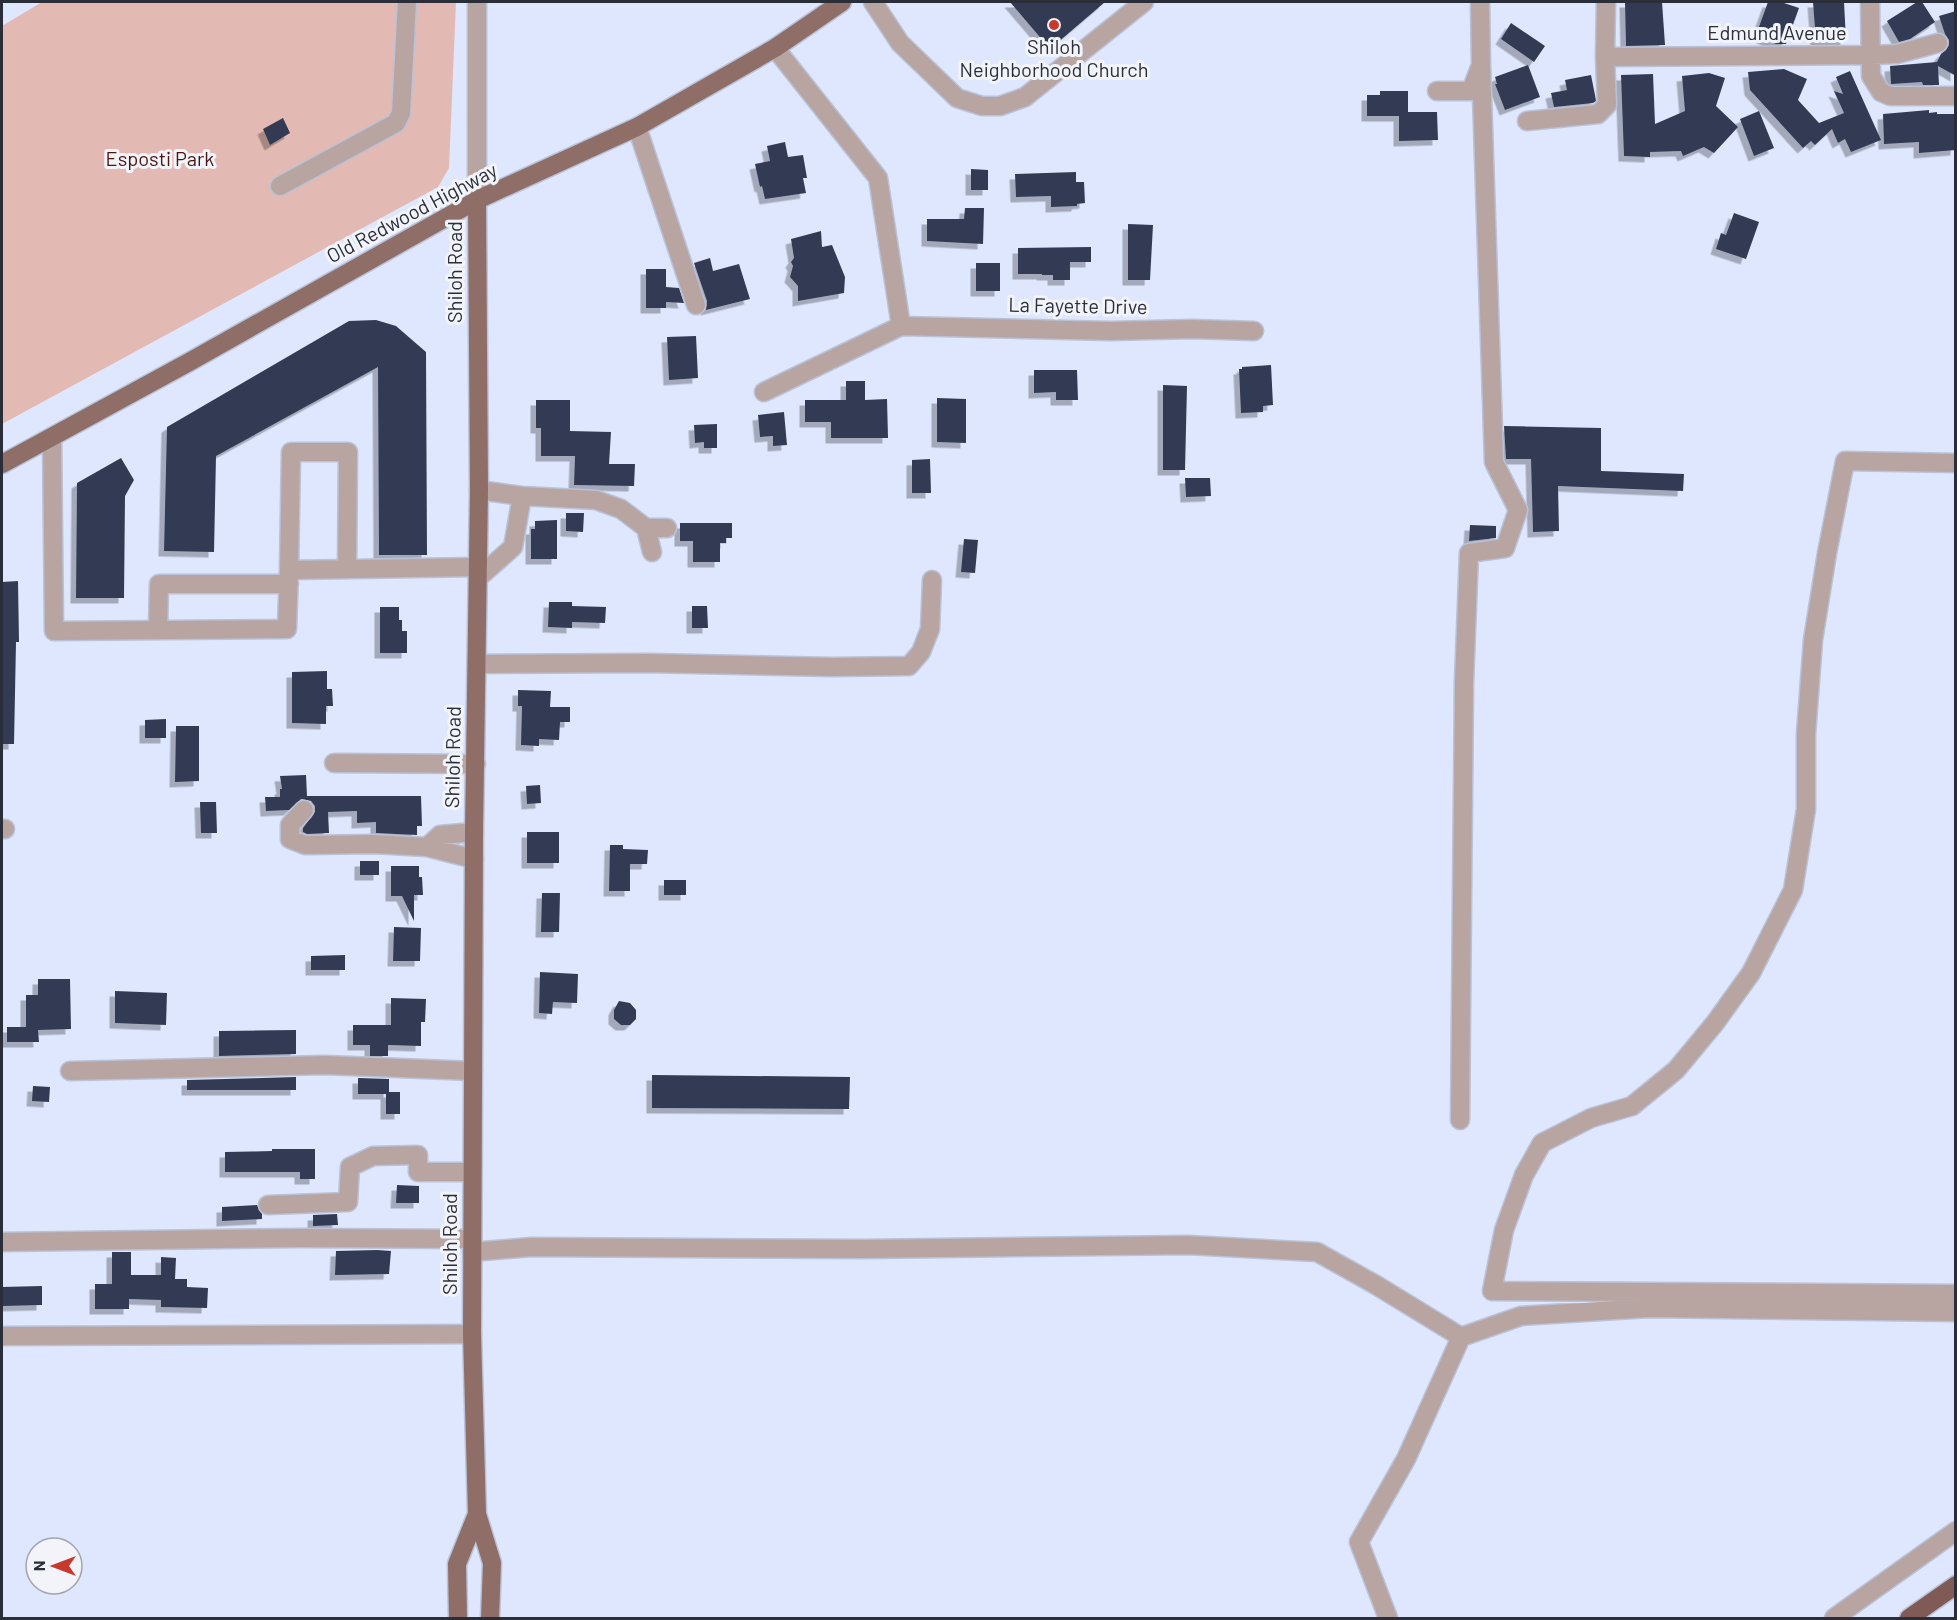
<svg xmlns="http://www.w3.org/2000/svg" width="1957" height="1620" font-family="Barlow,sans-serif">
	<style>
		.green { fill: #e2bab3 }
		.building { fill: #333b52; filter: url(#shadow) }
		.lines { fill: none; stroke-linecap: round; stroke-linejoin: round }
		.minor-casing { stroke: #bac2d7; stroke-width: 21 }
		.major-casing { stroke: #bac2d7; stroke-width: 21 }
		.highway-casing { stroke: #bac2d7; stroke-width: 21 }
		.minor { stroke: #b8a5a2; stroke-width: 18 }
		.major { stroke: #8f6e68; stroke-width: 18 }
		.highway { stroke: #805a54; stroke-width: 18 }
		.poi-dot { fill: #c6392c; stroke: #f2f4fa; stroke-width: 2 }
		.labels { text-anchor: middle; stroke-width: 6; stroke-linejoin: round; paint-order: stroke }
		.street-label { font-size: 20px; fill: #2a2e39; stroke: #f2f4fa }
		.poi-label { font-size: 20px; fill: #2a2e39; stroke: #f2f4fa }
		.park-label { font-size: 20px; fill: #4a150f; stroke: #f2f4fa }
	</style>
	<defs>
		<filter id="shadow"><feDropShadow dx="-5.5" dy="5.5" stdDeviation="0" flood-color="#0004"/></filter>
	</defs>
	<rect width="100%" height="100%" fill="#dee7fe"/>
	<path class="green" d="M42,2H456L449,168L438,187L2,424V26Z"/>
	<path class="building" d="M1010,2H1105L1050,49Z
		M1625,2H1662L1665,45L1626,46Z
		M1768,2H1781L1799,8L1786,44H1776L1756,35Z
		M1813,2H1844L1846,40L1816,42Z
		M1917,2H1922L1935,22L1910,39L1899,42L1887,21Z
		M1956,11V76L1938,66L1939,85H1923L1922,82L1891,84L1890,66L1937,62L1941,54L1946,50L1949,45V40L1945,34L1939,16Z
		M1511,23L1545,46L1534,62L1501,39Z
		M1528,65L1540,97L1505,110L1495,84H1497L1495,77Z
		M1784,69L1807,79L1798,100L1819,123L1844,113L1834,91L1843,94L1836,77L1850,71L1881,140L1851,152L1845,139L1838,143L1832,129L1815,145L1811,141L1803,148L1750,90L1748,72Z
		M1709,73L1725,78L1716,106L1738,127L1714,153L1704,147L1683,156L1681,151L1650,152V157L1624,156L1621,75L1653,74L1655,124L1685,111L1682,76Z
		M1591,75L1595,95L1596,101L1593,103L1554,107L1551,93L1567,90L1565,80Z
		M1380,91H1408V112H1437L1438,140L1399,141V116H1367V95H1380Z
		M1929,110V113L1937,112V114H1956V150L1919,153V142L1884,144L1883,114Z
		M1759,111L1774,148L1754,156L1740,119Z
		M283,118L290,133L270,145L263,129Z
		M785,142L788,157L803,155L807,178H803L806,193L765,199L762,186L760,187L755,164L770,161L767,146Z
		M971,169L988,170V190H971Z
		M1076,172V182H1084L1085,203L1077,204V206L1051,207V196L1016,197L1015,174Z
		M965,208H984L983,244L927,241V219H964Z
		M1734,213L1759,222L1746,259L1716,249L1721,233L1726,235Z
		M1128,224L1153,225L1150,280H1128Z
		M821,231L822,247L832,245L845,277L844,293L798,301V286L790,277L793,266L791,262L794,258L791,239Z
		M1091,247V262H1070V280H1053V275H1042V274H1018V248Z
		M710,258L713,271L739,264L750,299L706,310L707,301L694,263Z
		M976,263H1000V291H976Z
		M646,269H666V287L679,288L684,303L666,302V308H646Z
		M376,320L396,326L426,352L427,555H379L378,367L216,456L214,552L164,551L167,427L349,321Z
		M696,336L698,378L669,380L667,337Z
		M1271,365L1273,405L1263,406V412L1241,413L1239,369H1242V367Z
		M1034,370H1077L1078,400H1056V392L1034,393Z
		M846,381H865V400L887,399L888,438H831V422H805V400H846Z
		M1163,385L1187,386L1185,470H1163Z
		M937,398L966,399V443L937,442Z
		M536,400H570V431L611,432L609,464H635L634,486L574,485L575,456H541V428H536Z
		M784,412L787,445L773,446V436L760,437L758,415Z
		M717,424V448H704V442L695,443L694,425Z
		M1504,426L1601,428V471L1684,474L1683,491L1558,486L1559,531L1533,532L1531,459H1506Z
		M121,458L134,480L125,496L124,598H76L77,483Z
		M930,459L931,493H912V460Z
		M1185,478H1210L1211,496L1186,497Z
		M566,513H584L583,532L566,531Z
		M557,520V559H531V529H535V521Z
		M680,523H732V538H726V543H720V562H693V541H680Z
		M1470,525L1496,526V538L1469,541Z
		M964,539L978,540L975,573L961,572Z
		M18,581L19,642H16L14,744H2V582Z
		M549,602H572V606L606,607L605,623L572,622V628L548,627Z
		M692,606H707L708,628H692Z
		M380,607H399V620H402V631H407V653H380Z
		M327,671V689H332L333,706H326V724L292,723V672Z
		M518,690L551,691L550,707H570V722H560L559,740L539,739V746L521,745L522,706H518Z
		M166,719V738H145V720Z
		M176,726H199V781L175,782Z
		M306,775L307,796H421L422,826H417V835L376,833V822L357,823V811L328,812L329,833L307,834L303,832V828L315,812V806L311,801L301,799L289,810L266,811L265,797H280V789H282L280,776Z
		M540,785L541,803L527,804L526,786Z
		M200,802H216L217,833H201Z
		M527,832H559V863H527Z
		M610,845H623V849L648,850L647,864H630V891H609Z
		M360,861H379V875H360Z
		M391,866H419V877H422L423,895H414V921L402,896H391Z
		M664,880H686V895H664Z
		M542,893H560L559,932H541Z
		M394,927L421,928L420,961H393Z
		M345,955V970H311V956Z
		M540,972L578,974L577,1003L553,1002L552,1014L539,1013Z
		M38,979H70L71,1029L38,1030L39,1042H7V1027H26V995H38Z
		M115,991L167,993L166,1025L115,1023Z
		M391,998L426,999L425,1022H421V1046L388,1045V1056H370V1045H353V1025H391Z
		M619,1001L630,1003L636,1010V1019L630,1025H621L614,1019V1010Z
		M296,1030V1054L219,1056V1031Z
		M652,1075L850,1077L849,1109L652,1108Z
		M296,1077V1090H187V1080Z
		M358,1078L389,1079V1092H400V1114H386V1094H358Z
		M33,1086L50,1087L49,1102L32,1101Z
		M272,1149H315V1179H300V1172H225V1152L272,1151Z
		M397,1185L419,1186V1203H396Z
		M257,1205L262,1214V1219L222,1221V1207Z
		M337,1214L338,1225L313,1226V1215Z
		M377,1250L391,1251L389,1274L335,1275L336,1251Z
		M112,1252H131V1275H161V1257L176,1258L175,1279H187V1287L208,1288L207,1308L161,1307V1300L129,1299V1309H95V1284H112Z
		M42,1286V1305L2,1306V1287Z"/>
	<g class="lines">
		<defs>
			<path id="minor" d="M477,2V200
				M873,2L900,43L957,98L982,106H1000L1025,97L1144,2
				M1870,2L1871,76L1881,92L1890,96H1956
				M775,48L878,178L901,326
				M1605,57L1870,55L1897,54L1938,43
				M1437,91H1471L1481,65L1480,2
				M1527,121L1598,114L1607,105L1605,57L1606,2
				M637,127L696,305
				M280,186L396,123L401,113L407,2
				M764,392L901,326L1110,331L1192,329L1254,331
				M52,437L54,631L287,629L289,570L478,567
				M1956,463L1845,461L1827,553L1813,640L1806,734V809L1793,890L1751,973L1715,1023L1676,1070L1632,1106L1591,1118L1542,1143L1524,1175L1504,1230L1492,1291L1956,1294
				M479,490L522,496
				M646,528L652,552
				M289,570L291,452H348L347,569
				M478,578L513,547L522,496L596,500L621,509L646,528H667
				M158,630L159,584H289
				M477,664L648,663L832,667L909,666L921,652L930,629L932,580
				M334,763L476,764
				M304,810L290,825V839L305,845L374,844L427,847L474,859
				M2,829H5
				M427,847L440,835L474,832
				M70,1071L325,1065L473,1071
				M1460,1120L1464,682L1469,553L1505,548L1518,510L1494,462L1481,65
				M268,1205L348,1202L350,1167L373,1156L418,1155V1172H472
				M2,1242L300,1238L472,1239
				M472,1252L531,1247L864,1249L1188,1245L1317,1252L1376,1285L1461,1337
				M2,1336L472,1334
				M1388,1618L1359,1542L1406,1459L1461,1337L1521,1316L1649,1308L1956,1312
				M1834,1618L1956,1531"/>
			<path id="major" d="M477,200L479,490L474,832L472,1334L477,1514L492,1563L490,1618
				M2,464L191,361L477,200L637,127L775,48L842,2
				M458,1618L457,1564L477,1514"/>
			<path id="highway" d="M1909,1618L1956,1585"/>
		</defs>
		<use href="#minor" class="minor-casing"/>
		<use href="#major" class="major-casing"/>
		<use href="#highway" class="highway-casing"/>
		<use href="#minor" class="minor"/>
		<use href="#major" class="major"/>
		<use href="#highway" class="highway"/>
	</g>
	<circle class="poi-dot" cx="1054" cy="25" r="6"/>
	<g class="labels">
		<g class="street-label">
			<text x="1777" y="40">Edmund Avenue</text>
			<text transform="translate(412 213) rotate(-28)" y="7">Old Redwood Highway</text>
			<text transform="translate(455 272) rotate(-90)" y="7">Shiloh Road</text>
			<text transform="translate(1078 306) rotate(1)" y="7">La Fayette Drive</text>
			<text transform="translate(453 757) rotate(-89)" y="7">Shiloh Road</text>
			<text transform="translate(450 1244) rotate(-90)" y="7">Shiloh Road</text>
		</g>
		<g class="poi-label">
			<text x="1054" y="54">Shiloh<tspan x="1054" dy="23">Neighborhood Church</tspan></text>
		</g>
		<g class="park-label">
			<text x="160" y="166">Esposti Park</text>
		</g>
	</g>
	<rect width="1957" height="1620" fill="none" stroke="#2a2e39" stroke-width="6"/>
	<g transform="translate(54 1566) rotate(270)"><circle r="28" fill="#f2f4fa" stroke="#a2a5ad" stroke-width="1.5"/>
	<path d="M0-4.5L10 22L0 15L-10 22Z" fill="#c6392c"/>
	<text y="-9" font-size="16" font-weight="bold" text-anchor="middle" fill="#2a2e39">N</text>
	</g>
</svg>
